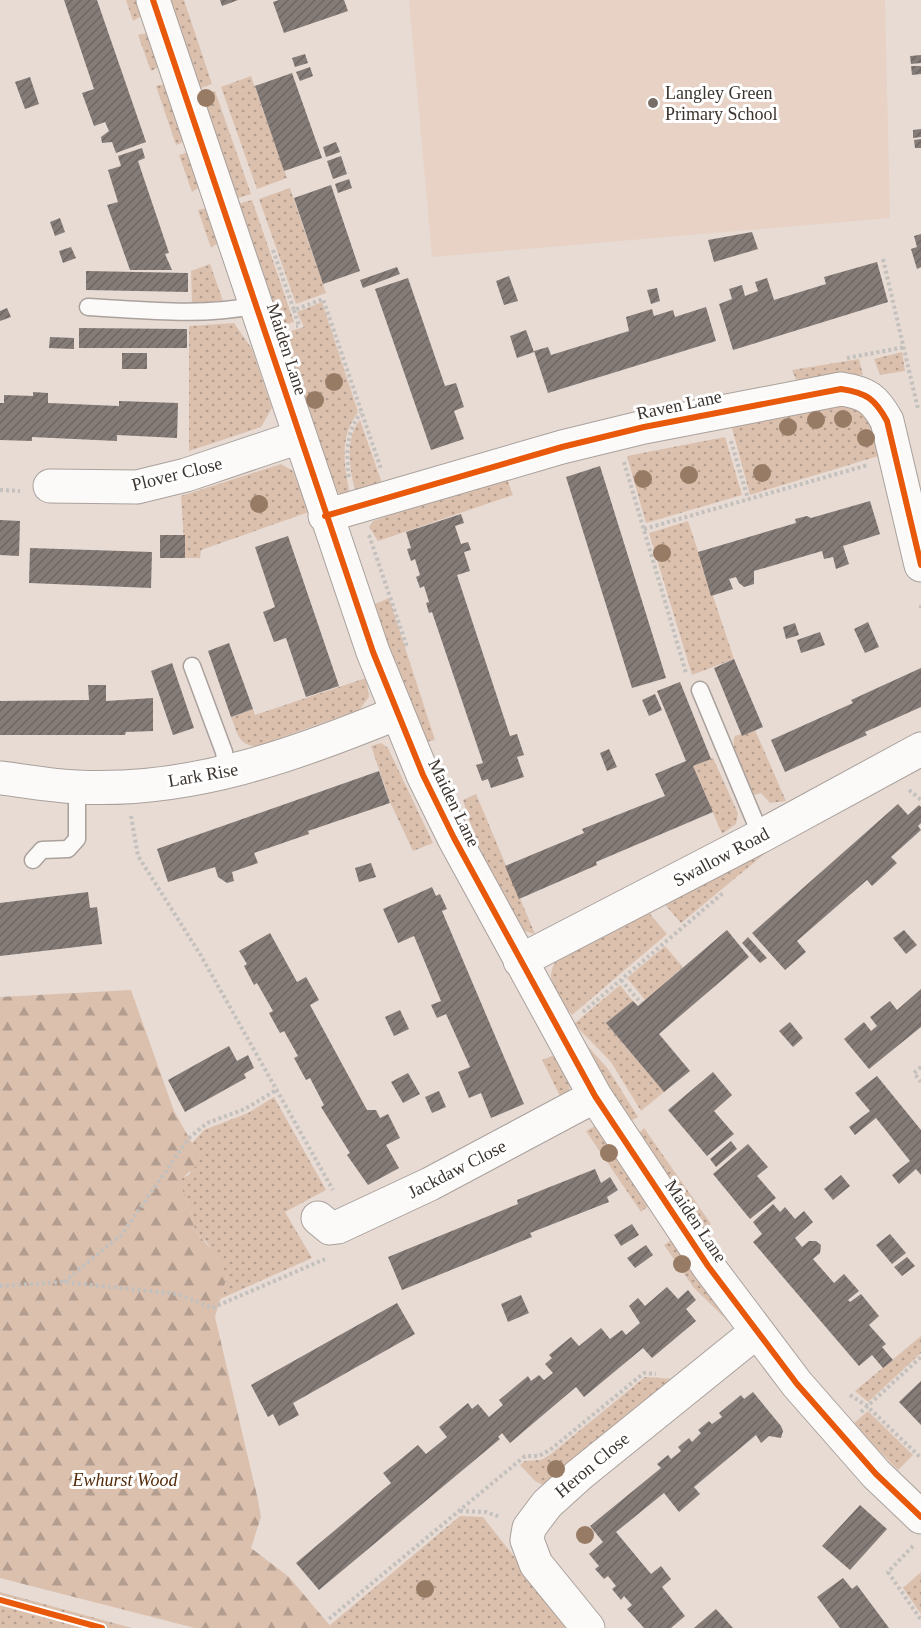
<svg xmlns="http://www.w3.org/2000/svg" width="921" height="1628" font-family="Georgia,serif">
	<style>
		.built { fill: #e7d2c5 }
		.grass { fill: url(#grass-dots) }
		.forest { fill: url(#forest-firs) }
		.building { fill: url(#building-hatch) }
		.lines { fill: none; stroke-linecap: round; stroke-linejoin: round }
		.lane-casing { stroke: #aaa19c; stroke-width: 19 }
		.street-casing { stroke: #aaa19c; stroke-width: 35 }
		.path { stroke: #c3c0bd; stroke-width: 4; stroke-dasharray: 3 3; stroke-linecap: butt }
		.lane { stroke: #fbfaf9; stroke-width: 16 }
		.street { stroke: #fbfaf9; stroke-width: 33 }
		.cycleway-casing { stroke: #fff; stroke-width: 10 }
		.cycleway { stroke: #e8590c; stroke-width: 6 }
		.tree { fill: #977b65 }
		.poi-dot { fill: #786e68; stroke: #fff; stroke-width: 2 }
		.labels { text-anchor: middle; stroke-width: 6; stroke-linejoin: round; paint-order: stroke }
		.poi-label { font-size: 18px; fill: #3c342e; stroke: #fff; text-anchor: start }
		.street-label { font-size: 18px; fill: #3c342e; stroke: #fff }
		.park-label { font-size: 18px; font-style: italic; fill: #552c0a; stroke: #fff }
	</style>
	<defs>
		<pattern id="grass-dots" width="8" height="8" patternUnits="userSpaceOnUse" patternTransform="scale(1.5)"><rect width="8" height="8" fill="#dbc0ae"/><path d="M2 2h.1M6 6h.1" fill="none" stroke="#b39d8e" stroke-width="1.8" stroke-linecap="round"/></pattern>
		<pattern id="forest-firs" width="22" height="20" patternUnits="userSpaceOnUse" patternTransform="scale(1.5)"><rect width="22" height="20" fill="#dbc0ae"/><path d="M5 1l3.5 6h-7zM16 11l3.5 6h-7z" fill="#b39d8e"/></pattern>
		<pattern id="building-hatch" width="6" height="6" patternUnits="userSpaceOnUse" patternTransform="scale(1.5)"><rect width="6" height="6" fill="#857c78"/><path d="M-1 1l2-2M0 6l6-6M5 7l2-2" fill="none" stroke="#6e6663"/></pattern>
	</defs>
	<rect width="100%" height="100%" fill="#e7dbd4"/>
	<path class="built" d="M409,0H885L890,218L432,257Z"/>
	<path class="grass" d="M126,0H140L145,14L133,21Z
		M164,0H184L212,84L195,90Z
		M151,32L163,65L151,71L138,35Z
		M251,76L287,178L257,189L221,87Z
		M169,83L185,141L176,145L156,86Z
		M215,91L251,194L232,200L197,97Z
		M191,151L203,185L192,192L179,155Z
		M290,188L326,293L296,304L259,199Z
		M252,200L294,322L275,328L234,205Z
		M211,207L222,240L211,248L198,210Z
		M210,264L223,301L192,304L191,271Z
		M322,302L358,412C339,438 344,464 350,495L344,496L333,490L278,335L304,327L297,312Z
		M234,323L252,349L272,408L261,427L189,451V326Z
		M902,352L905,371L880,375L874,359Z
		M859,359L863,375L798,384L792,370Z
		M847,403L869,414L885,454L750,495L729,417Z
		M360,420L383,486L356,494C350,472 344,439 360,420Z
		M725,437L742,495L646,523L627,456Z
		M281,464L293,471L309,512L201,550L200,558H185L181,496Z
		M506,476L513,495L378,541L369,527L373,521Z
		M688,521L734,659L692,675L649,533Z
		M389,598L435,740L425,742L371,606Z
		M366,678L369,697L359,710L257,746C239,747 237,732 231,717L253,709L255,715Z
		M755,730L786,801L770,803L761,793L754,795C749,782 728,747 735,736Z
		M381,743L388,748L433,843L413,851L391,804L371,746Z
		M713,758L738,813L736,824L722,834L693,766Z
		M476,794L535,934L524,931C498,889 476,848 463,800Z
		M775,845L681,923L661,900Z
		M644,907L667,934L572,1015C558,997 542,981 557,959Z
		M665,946L683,967L645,1000L627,978Z
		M620,985L633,1001L607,1024L664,1092L641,1111L611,1062L574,1024Z
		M585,1043L608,1069L638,1117L626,1123Z
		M557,1054C566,1073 577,1084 563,1102L542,1060Z
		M274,1097L326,1190L285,1212L312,1258L220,1299L227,1276L208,1244L195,1231L191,1211L178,1180L190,1174L196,1150L192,1143L204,1130L248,1113Z
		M595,1126L604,1133L653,1202L641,1212L586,1131Z
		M644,1128L711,1224L700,1232L635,1137Z
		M673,1239L733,1321L730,1323L694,1288L664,1245Z
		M921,1336V1353L868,1402L855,1391Z
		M645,1377L675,1379L551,1484L543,1485L535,1481L520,1465L525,1461L541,1460L551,1454Z
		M868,1411L913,1455L898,1470L853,1424Z
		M460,1516L483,1517L561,1617L565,1628H332L330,1625Z
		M921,1572V1614L903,1588Z
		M0,1592L132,1628H0Z"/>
	<path class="forest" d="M131,990L174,1111L196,1150V1166L179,1181L191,1211L195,1231L220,1259L227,1276L215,1317L258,1500L261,1517L251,1548L289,1577L332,1628H195L0,1578V997Z"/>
	<path class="building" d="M64,0H97L146,142L116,153L112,142L102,143L101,137L109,131L105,122L94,126L82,93L94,89Z
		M220,0H238L222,6Z
		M279,0H344L348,11L284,33L273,2Z
		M305,54L308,63L295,67L292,58Z
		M921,55V63L911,64L910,56Z
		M911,66H921V74L912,75Z
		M310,67L313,76L300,81L296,72Z
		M292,73L322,158L284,171L255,86Z
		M30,77L39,104L25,109L15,82Z
		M921,129V137L913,138V130Z
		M921,139V148H915L914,140Z
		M336,142L340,152L326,157L323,147Z
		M142,148L145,158L138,161L169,253L165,254L172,270H130L107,205L118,202L108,170L121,166L118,156Z
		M341,156L347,174L333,179L327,161Z
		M349,179L352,188L338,193L335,184Z
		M331,185L360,271L323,284L294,198Z
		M60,218L65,232L55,236L50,222Z
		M752,232L758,249L714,262L708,240Z
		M921,234V267L917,269L911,249L917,247L914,236Z
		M71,247L76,258L63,263L59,251Z
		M877,262L888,302L733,350L719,304L732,299L729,289L742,285L745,296L758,291L755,282L767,278L774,300L826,284L824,277Z
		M397,267L400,274L363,288L360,280Z
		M86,271L188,273V292L86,290Z
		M509,276L518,301L504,305L496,281Z
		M408,278L445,386L456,383L464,407L454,411L464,439L431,450L375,289Z
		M657,288L660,301L651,304L647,290Z
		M706,307L716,341L548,393L534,351L548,347L551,355L629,331L626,317L652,309L654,316L673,310L675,317Z
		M7,308L11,317L0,321V311Z
		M79,328L187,329V348H79Z
		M526,330L534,352L517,358L510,336Z
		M50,337L74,338V349L49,348Z
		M122,353H147V369H122Z
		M33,392L48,393V403L119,406V401L178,403L177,438L117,435V441L32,437V441L0,440V403H4V395L33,396Z
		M600,466L666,678L632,688L566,477Z
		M870,501L880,534L843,546L849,564L836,569L833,557L824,559L822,551L754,571V584L744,587L739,583L736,577L729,579L733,589L711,596L698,552L796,523L795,519L807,516L811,518Z
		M461,514L464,523L455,526L461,544L468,542L471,550L464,552L470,571L457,575L510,736L517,734L524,755L517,757L524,777L491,788L488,779L482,781L476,765L483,763L432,612L429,613L426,603L429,602L424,586L420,588L416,577L420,575L415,559L411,561L407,549L411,548L406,532Z
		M0,520L20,521L19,556L0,555Z
		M160,535H185V558H160Z
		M288,536L339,686L306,697L286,638L274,642L263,612L275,607L255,547Z
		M30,548L152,552L151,588L29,583Z
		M868,622L879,647L865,653L854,629Z
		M795,623L799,635L786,639L783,627Z
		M820,632L825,645L801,653L797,640Z
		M229,643L253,709L231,717L208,651Z
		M734,659L763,727L742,736L714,668Z
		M172,663L194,728L173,735L151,671Z
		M921,668V707L865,732L867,735L785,772L771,740L853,703L851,700Z
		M680,682L711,759L693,766L713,812L596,862L597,865L519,899L505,866L584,833L582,829L665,796L655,774L686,761L657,691Z
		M88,685H106V701L153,698V731L126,732L125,735H0V701L89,700Z
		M655,694L662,710L649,716L642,700Z
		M609,749L617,767L607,771L600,753Z
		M379,771L390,803L308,831L309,834L254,853L258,863L232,872L234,881L227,883L218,877L215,867L168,882L157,849Z
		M898,804L908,815L919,805L921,807V823L918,826L921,830L891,857L897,863L872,886L867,880L797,941L806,952L785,970L752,933Z
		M371,863L376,877L359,882L355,868Z
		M432,887L436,896L440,894L447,909L442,911L524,1104L491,1118L481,1093L469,1098L458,1072L470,1067L446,1014L437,1018L431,1005L441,1001L414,936L398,943L383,909Z
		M88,892L90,908L97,907L102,944L0,956V903Z
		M727,930L749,957L659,1034L690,1071L664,1092L606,1023L633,1001L638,1006Z
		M904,930L917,945L906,954L893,938Z
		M270,933L297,982L306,977L319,1000L310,1005L367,1110H376L380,1118L388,1114L400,1138L386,1145L399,1168L368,1185L347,1155L350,1153L321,1107L324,1105L310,1078L306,1080L294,1058L298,1056L284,1031L280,1033L275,1024L269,1013L273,1011L257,983L254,985L244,966L247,964L239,951Z
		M748,937L767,958L760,963L742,943Z
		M921,989V1027L869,1069L844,1039L864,1022L871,1031L877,1026L870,1017L890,1001L897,1010Z
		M400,1010L409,1029L394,1036L385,1017Z
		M790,1022L803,1038L793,1047L779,1031Z
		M229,1046L237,1061L248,1055L254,1068L244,1074L246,1078L185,1112L168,1080Z
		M713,1072L732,1095L714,1111L734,1134L707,1156L668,1110Z
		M408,1073L420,1094L403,1103L391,1082Z
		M877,1076L921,1130V1175L916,1169L899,1184L892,1175L910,1161L876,1118L855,1135L849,1127L870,1111L855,1093Z
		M439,1091L446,1107L432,1113L425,1097Z
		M731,1141L737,1149L716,1167L710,1159Z
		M748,1144L768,1167L757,1176L776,1198L750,1219L713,1174Z
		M595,1169L601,1183L610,1177L618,1190L607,1197L609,1202L530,1233L532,1237L402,1290L388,1257L518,1204L517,1200Z
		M841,1175L850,1186L833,1200L824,1189Z
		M773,1204L780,1212L785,1207L795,1219L804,1211L813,1222L795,1238L802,1247L809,1241H816L821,1245L820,1253L813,1259L834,1283L844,1274L859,1291L848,1300L850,1302L861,1294L879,1316L869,1325L886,1344L882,1347L893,1360L883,1368L872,1355L859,1366L753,1242L762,1234L753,1222Z
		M632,1224L639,1235L621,1246L614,1235Z
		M890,1234L906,1253L892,1264L876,1245Z
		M646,1245L653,1255L635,1268L627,1258Z
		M907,1257L915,1266L902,1276L894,1267Z
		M667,1287L678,1299L688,1290L696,1300L686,1309L696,1321L652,1358L643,1348L584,1397L576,1387L510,1443L502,1433L498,1437L500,1439L319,1590L296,1563L391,1483L383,1473L396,1463L418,1445L426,1454L447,1437L439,1427L468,1403L472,1409L478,1404L489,1417L503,1405L499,1400L528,1376L531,1381L539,1375L544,1380L553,1373L545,1364L552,1358L549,1355L571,1337L579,1346L601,1328L610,1339L622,1330L626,1335L640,1323L629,1306L638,1298L645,1306Z
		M521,1295L529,1313L508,1322L501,1304Z
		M397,1303L415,1334L293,1403L299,1415L279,1426L273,1414L268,1417L251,1385Z
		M921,1381V1425L899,1402Z
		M753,1392L781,1426L783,1431L781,1438L769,1436L761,1443L756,1435L694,1487L700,1494L679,1512L664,1493L616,1532L651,1574L661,1566L671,1579L662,1587L685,1616L671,1628H644L627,1609L632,1605L624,1596L621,1600L612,1589L616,1586L608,1576L604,1579L595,1569L599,1566L589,1554L603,1542L590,1526L661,1468L657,1464L668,1455L671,1459L681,1451L678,1447L689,1438L692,1442L701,1433L698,1430L709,1421L712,1424L722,1417L719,1413L741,1395L744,1399Z
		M860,1505L887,1529L850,1570L822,1546Z
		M843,1578L852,1589L857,1585L889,1628H840L817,1597Z
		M716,1609L733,1628H694Z"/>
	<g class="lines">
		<defs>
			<path id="lane" d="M88,307C144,310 201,317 257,305
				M192,666L224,752L227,772
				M700,690L761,836
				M33,860L42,850L68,849L77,839V787"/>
			<path id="street" d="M153,0L373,652L423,775L454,838L595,1096L708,1266L797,1384L876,1474L921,1517
				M50,486L137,487L186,475L299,437
				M325,516L562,447L644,427L841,389C867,393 875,399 887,421L921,565
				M0,778C26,781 52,786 77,787C190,793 295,755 397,713
				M520,961L761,836L921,749
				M318,1218L330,1228L338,1227L430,1184L595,1096
				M588,1628L536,1564L527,1540L529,1528L547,1504L579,1475L756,1332"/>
		</defs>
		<use href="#lane" class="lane-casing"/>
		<use href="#street" class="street-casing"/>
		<path class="path" d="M273,250L294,310L323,299L381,469
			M883,259L918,409
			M294,310L299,326H296
			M847,358L905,347
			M731,441L748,499
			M624,462L686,673
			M349,477C346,455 346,431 361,413
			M0,490L20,491
			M644,529L868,465
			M369,535L407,647
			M921,605V610
			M909,790L921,800
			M131,816L138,856L200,954L333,1190
			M621,980L641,1003
			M583,1012L723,893
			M921,1067L914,1073L921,1082
			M64,1282L122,1234L189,1138L207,1123L245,1109L278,1089
			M0,1286L63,1282L178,1294L212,1308L325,1259
			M850,1395L867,1406L921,1458
			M861,1412L921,1357
			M460,1511L486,1512L500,1517
			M913,1546L888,1572L921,1620
			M329,1619L525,1456H539L550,1450L644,1373L656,1374"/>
		<use href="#lane" class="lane"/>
		<use href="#street" class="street"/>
		<defs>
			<path id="cycleway" d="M153,0L373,652L423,775L454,838L595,1096L708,1266L797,1384L876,1474L921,1517
				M325,516L562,447L644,427L841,389C867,393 875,399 887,421L921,565
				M0,1600L102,1628"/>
		</defs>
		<use href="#cycleway" class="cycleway-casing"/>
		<use href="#cycleway" class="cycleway"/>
	</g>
	<g class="tree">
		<circle cx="206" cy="98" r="9"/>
		<circle cx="334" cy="382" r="9"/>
		<circle cx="315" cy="400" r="9"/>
		<circle cx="843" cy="419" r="9"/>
		<circle cx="816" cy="420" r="9"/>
		<circle cx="788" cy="427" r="9"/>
		<circle cx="866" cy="438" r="9"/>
		<circle cx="762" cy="473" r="9"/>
		<circle cx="689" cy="475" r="9"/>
		<circle cx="643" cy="479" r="9"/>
		<circle cx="259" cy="504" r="9"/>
		<circle cx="662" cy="553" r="9"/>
		<circle cx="609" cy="1153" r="9"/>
		<circle cx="682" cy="1264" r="9"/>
		<circle cx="556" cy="1469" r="9"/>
		<circle cx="585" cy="1535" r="9"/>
		<circle cx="425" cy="1589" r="9"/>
	</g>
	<circle class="poi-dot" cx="653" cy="103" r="6"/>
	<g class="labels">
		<g class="poi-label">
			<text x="665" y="99">Langley Green<tspan x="665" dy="21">Primary School</tspan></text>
		</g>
		<g class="street-label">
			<text transform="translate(287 349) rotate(72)" y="6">Maiden Lane</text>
			<text transform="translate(679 405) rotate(-12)" y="6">Raven Lane</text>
			<text transform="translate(177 474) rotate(-14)" y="6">Plover Close</text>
			<text transform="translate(203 775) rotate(-10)" y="6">Lark Rise</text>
			<text transform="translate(454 803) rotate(64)" y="6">Maiden Lane</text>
			<text transform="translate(721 857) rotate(-28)" y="6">Swallow Road</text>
			<text transform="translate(457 1169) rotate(-27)" y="6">Jackdaw Close</text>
			<text transform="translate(696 1221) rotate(56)" y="6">Maiden Lane</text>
			<text transform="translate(592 1465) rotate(-40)" y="6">Heron Close</text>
		</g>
		<g class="park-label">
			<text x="125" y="1486">Ewhurst Wood</text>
		</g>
	</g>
</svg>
